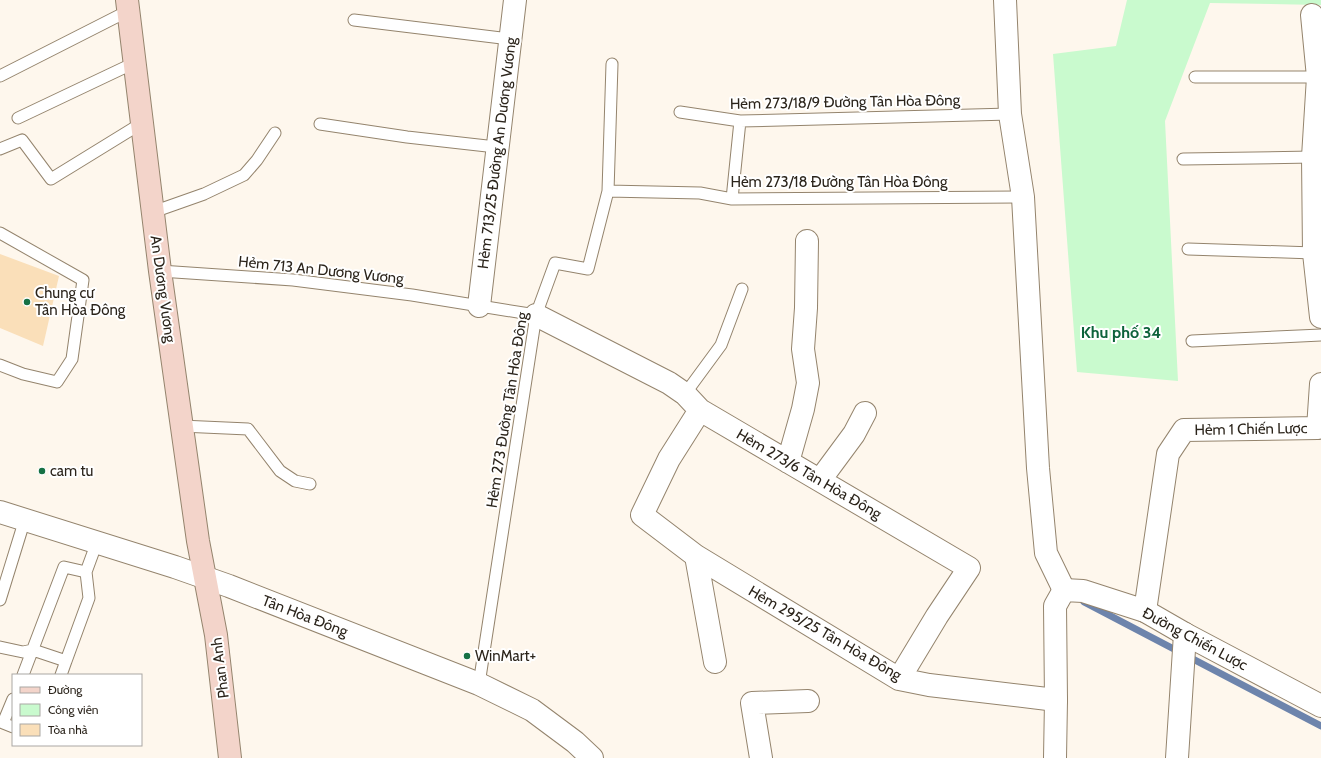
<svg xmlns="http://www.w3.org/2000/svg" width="1321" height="758" font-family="Cabin,sans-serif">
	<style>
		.green { fill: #c9face }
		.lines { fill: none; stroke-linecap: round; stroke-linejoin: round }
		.stream { stroke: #6d84ac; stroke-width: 7 }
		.building { fill: #fadfb9 }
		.service-casing { stroke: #94846d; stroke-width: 13 }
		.minor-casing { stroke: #94846d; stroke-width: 24 }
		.tertiary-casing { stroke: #94846d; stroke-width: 24 }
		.secondary-casing { stroke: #94846d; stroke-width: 24 }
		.service { stroke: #fff; stroke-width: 11 }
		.minor { stroke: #fff; stroke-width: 22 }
		.tertiary { stroke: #fff; stroke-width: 22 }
		.secondary { stroke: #f3d4ca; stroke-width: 22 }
		.poi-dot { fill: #167145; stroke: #fff; stroke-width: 1.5 }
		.labels { text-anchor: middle; stroke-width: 4; stroke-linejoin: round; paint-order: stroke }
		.street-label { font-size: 15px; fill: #2b241b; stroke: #fff }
		.poi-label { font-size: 15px; fill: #2b241b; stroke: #fff; text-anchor: start }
		.neighbourhood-label { font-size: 16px; font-weight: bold; fill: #0d623b; stroke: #fff }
	</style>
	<rect width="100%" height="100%" fill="#fef7ed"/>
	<path class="green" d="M1127,0H1321V5L1210,3L1165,121L1178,381L1077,372L1053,54L1116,46Z"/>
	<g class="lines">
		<path class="stream" d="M1084,602L1321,726"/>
	</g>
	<path class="building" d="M0,254L59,276L43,346L0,328Z"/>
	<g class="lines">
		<defs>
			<path id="service" d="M354,20L510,39
				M0,76L128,11
				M1195,77H1318
				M680,112L740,121L1010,114
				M18,118L134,63
				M320,124L407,137L496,147
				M0,149L22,140L51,179L142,123
				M1183,159L1313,157
				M608,191L700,193L732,199L1023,197
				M732,199L740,121
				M153,212L204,194L244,175L257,160L275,133
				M0,233L83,280L72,359L57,382L23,374L0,365
				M1188,249L1314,253
				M160,271L293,280L412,295L536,315
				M1192,341L1321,335
				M685,394L721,345L742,289
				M181,426L248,429L280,471L295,481L310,484
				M0,600L25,519
				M0,647L23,652L33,650L66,661L61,675
				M66,661L89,598L86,572L97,542
				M23,675L64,567L86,572
				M479,684L536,315L555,263L588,269L608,191L612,64
				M13,699L3,723L13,727"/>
			<path id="minor" d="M1005,0L1010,114L1023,197L1038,468L1046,553L1064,590
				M1312,15L1318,77L1313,157L1314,253L1321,317
				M479,306L515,0
				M536,315L669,383L685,394L700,410L969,568L937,616L899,679
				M700,410L669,459L642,515L696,556L899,679L929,685L1056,700
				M788,462L803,409L808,383L803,349L806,308L807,241
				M820,480L854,434L865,413
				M696,556L715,662
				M1145,611L1168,454L1184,430L1318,428L1321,384
				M761,758L752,703L808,701
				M1177,758L1185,634"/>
			<path id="tertiary" d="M0,512L175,567L229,586L479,684L532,710L575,742L592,758
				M1055,758L1056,700L1055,606L1064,590L1083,591L1145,611L1185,634L1321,706"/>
			<path id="secondary" d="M127,0L160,271L198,541L216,635L230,758"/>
		</defs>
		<use href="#service" class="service-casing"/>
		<use href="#minor" class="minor-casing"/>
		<use href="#tertiary" class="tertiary-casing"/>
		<use href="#secondary" class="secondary-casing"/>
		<use href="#service" class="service"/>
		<use href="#minor" class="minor"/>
		<use href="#tertiary" class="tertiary"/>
		<use href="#secondary" class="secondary"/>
	</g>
	<g class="poi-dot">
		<circle cx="27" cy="302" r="4"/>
		<circle cx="42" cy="471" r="4"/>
		<circle cx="467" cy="656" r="4"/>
	</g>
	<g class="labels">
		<g class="street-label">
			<text transform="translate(845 102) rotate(-1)" y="5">Hẻm 273/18/9 Đường Tân Hòa Đông</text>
			<text transform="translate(497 153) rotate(-83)" y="5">Hẻm 713/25 Đường An Dương Vương</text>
			<text x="839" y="187">Hẻm 273/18 Đường Tân Hòa Đông</text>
			<text transform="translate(321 270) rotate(6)" y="5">Hẻm 713 An Dương Vương</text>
			<text transform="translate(163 289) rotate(82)" y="5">An Dương Vương</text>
			<text transform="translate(507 410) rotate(-81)" y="5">Hẻm 273 Đường Tân Hòa Đông</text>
			<text transform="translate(1251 429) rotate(-1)" y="5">Hẻm 1 Chiến Lược</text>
			<text transform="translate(809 474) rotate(30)" y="5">Hẻm 273/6 Tân Hòa Đông</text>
			<text transform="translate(305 616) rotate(21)" y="5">Tân Hòa Đông</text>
			<text transform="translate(825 633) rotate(30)" y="5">Hẻm 295/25 Tân Hòa Đông</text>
			<text transform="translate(1195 639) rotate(28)" y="5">Đường Chiến Lược</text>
			<text transform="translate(220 668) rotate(-97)" y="5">Phan Anh</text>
		</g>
		<g class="poi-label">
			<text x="35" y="298">Chung cư<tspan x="35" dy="17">Tân Hòa Đông</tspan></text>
			<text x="50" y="476">cam tu</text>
			<text x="475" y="661">WinMart+</text>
		</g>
		<g class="neighbourhood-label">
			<text x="1121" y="338">Khu phố 34</text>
		</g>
	</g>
	<rect x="12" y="674" width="130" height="72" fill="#ffffff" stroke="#aaa7a4"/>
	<rect x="20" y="687" width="20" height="6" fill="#f3d4ca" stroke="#aaa7a4"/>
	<text x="48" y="694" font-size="12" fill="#2b241b">Đường</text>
	<rect x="20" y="704" width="20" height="12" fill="#c9face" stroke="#aaa7a4"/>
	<text x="48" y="714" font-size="12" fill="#2b241b">Công viên</text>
	<rect x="20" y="724" width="20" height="12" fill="#fadfb9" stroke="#aaa7a4"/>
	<text x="48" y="734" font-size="12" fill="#2b241b">Tòa nhà</text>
</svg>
